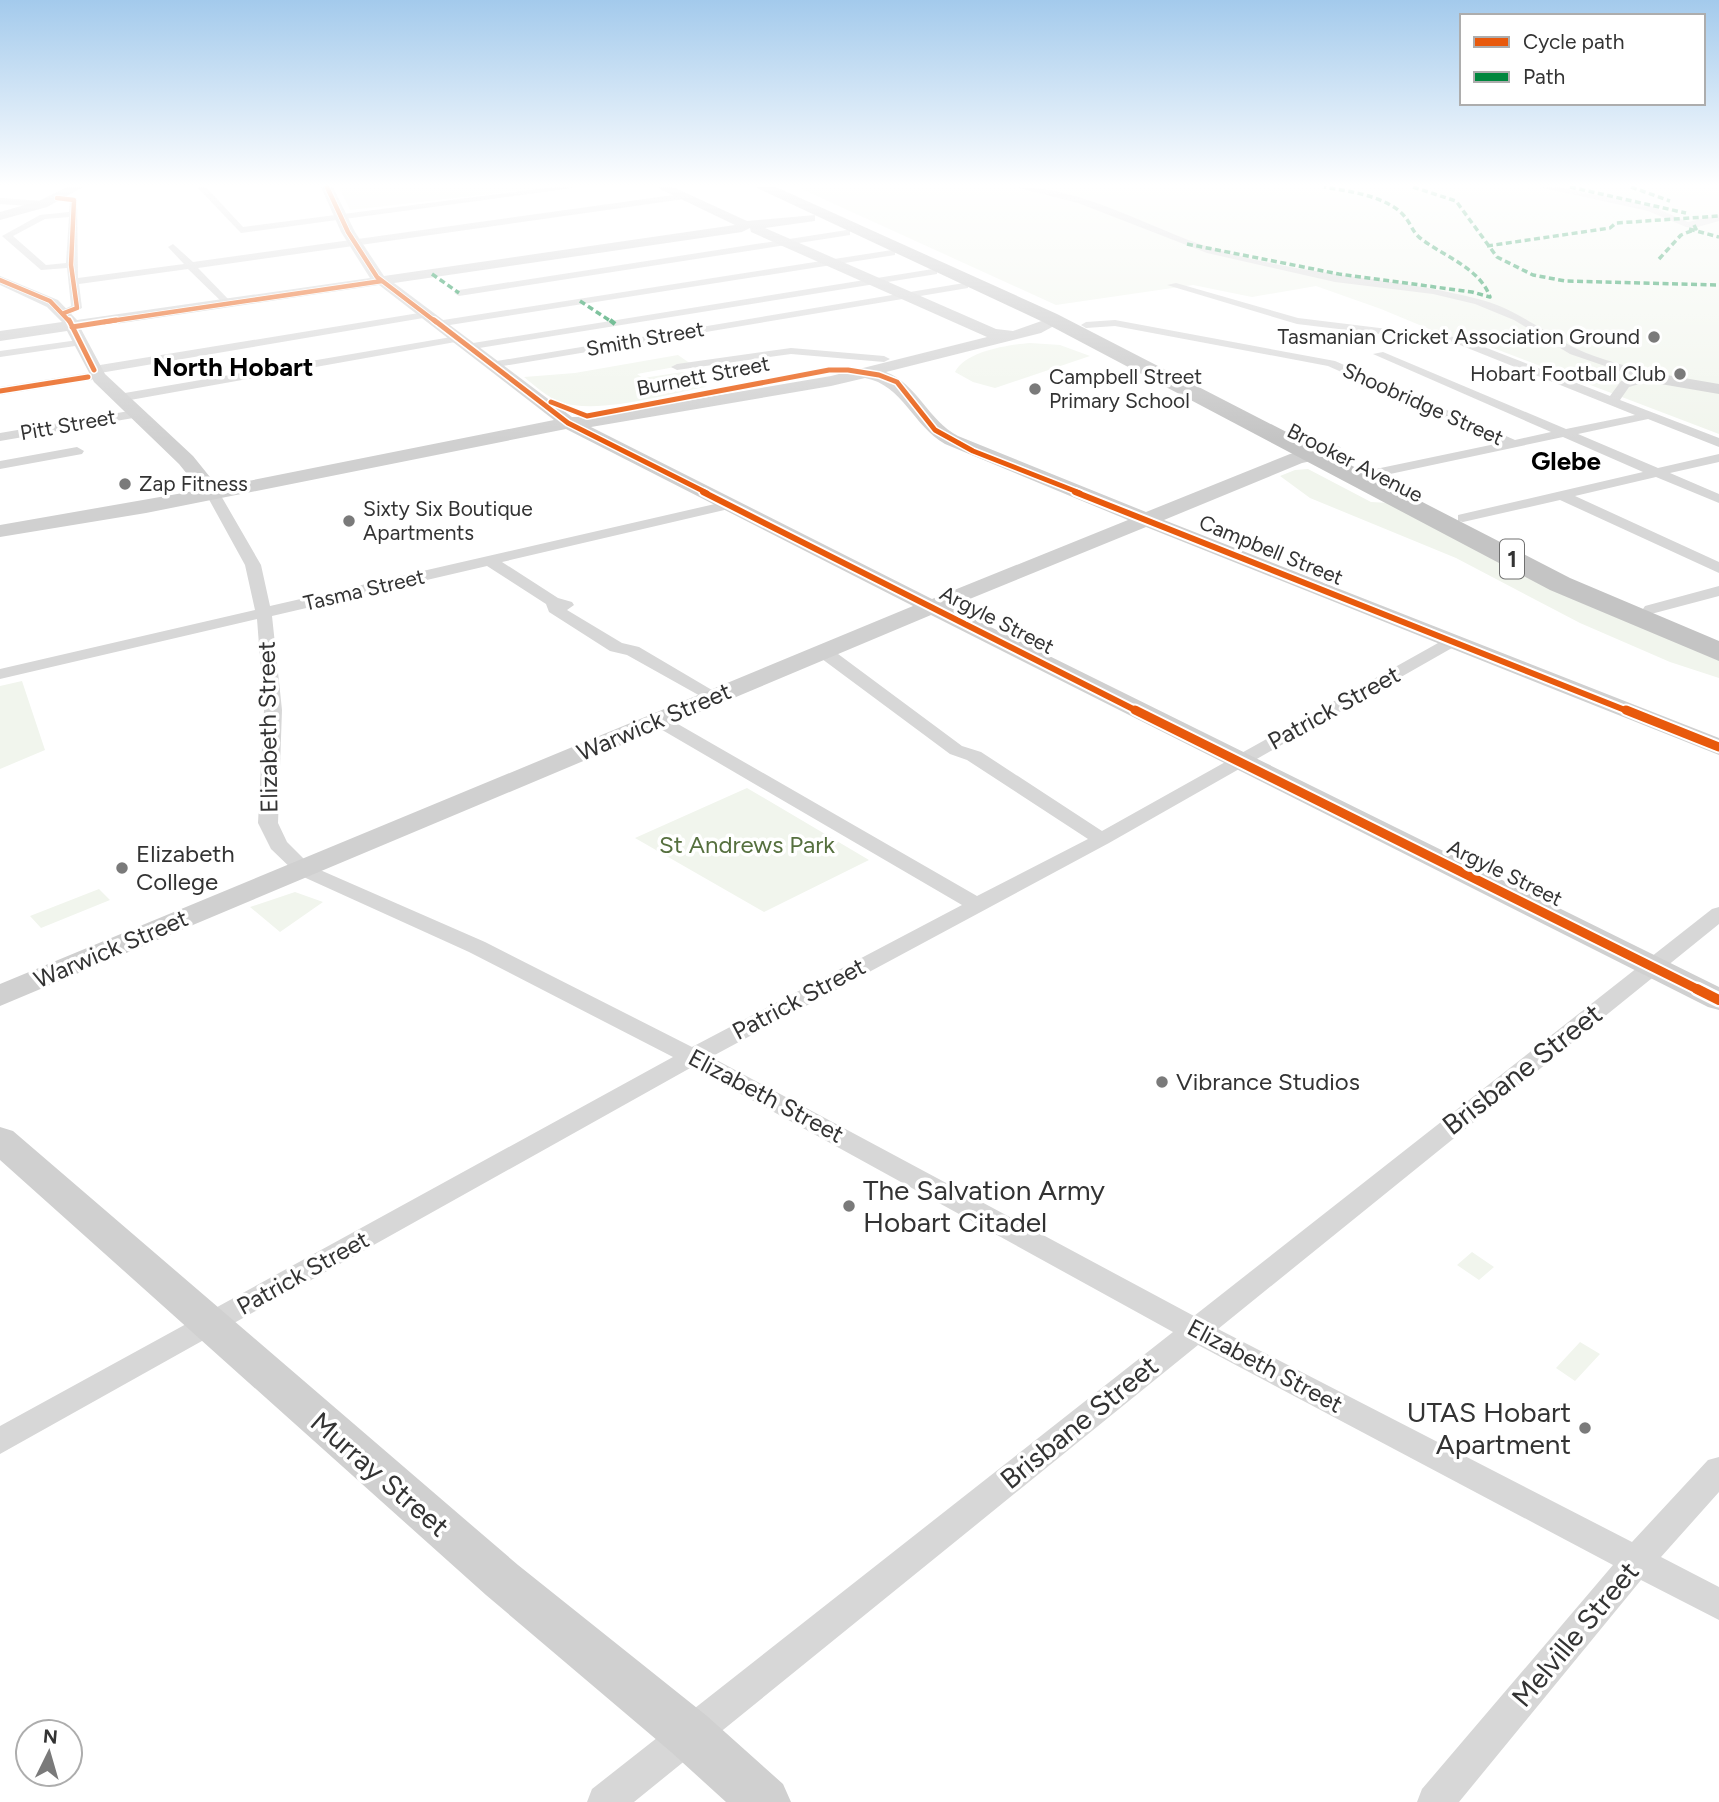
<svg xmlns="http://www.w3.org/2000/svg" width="1719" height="1802" font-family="Figtree,sans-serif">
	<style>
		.green { fill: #f1f5ed }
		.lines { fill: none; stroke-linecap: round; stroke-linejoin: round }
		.street { fill: #d7d7d7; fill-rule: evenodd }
		.secondary { fill: #d0d0d0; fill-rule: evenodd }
		.highway { fill: #c4c4c4; fill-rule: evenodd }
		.quiet-far1 { stroke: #00873e; stroke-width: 3.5; stroke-dasharray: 6 3.5; stroke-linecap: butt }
		.quiet { stroke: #00873e; stroke-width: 4.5; stroke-dasharray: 8 4.5; stroke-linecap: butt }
		.cycleway-far4-casing { stroke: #fff; stroke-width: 6 }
		.cycleway-far3-casing { stroke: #fff; stroke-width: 8 }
		.cycleway-far2-casing { stroke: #fff; stroke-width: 10 }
		.cycleway-far1-casing { stroke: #fff; stroke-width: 13 }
		.cycleway-casing { stroke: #fff; stroke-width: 15 }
		.cycleway-far4 { stroke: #e8590c; stroke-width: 4.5 }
		.cycleway-far3 { stroke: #e8590c; stroke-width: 5 }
		.cycleway-far2 { stroke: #e8590c; stroke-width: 6 }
		.cycleway-far1 { stroke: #e8590c; stroke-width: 9 }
		.cycleway { stroke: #e8590c; stroke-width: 10 }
		.poi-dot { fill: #7a7a7a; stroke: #fff; stroke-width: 2.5 }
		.labels { text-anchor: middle; stroke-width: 7; stroke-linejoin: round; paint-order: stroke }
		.far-poi-label { font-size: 21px; fill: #333; stroke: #fff; text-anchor: start }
		.far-street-label { font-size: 21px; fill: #333; stroke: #fff }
		.shield { fill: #fff; stroke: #707070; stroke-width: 2 }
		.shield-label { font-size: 23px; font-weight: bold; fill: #333 }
		.street-label { font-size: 24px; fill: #333; stroke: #fff }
		.park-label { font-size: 24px; fill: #56703f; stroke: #fff }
		.poi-label { font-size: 24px; fill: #333; stroke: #fff; text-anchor: start }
		.far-district-label { font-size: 26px; font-weight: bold; fill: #000; stroke: #fff }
		.near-street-label { font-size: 28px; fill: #333; stroke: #fff }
		.near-poi-label { font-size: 28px; fill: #333; stroke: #fff; text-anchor: start }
	</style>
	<rect width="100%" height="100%" fill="#fff"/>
	<path class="green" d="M339,187H553L350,210Z
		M797,187H1719V434L1475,341L1446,336L1381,309L1316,286L1252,297L1193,285L1056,305Z
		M1030,343L1060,345L1090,356L995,388L973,382L955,372C966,351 1008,345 1030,343Z
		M678,355L691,364L637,374L643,378L683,372L706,387C666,394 599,415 560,402C547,397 535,386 524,377L575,373Z
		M1308,469L1371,502L1390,503L1719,659V678L1670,662L1580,623L1456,558L1310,498L1280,476L1295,470Z
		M22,681L45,750L0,769V686Z
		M747,788L869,860L764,912L635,838Z
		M99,889L110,900L41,928L30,916Z
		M295,892L323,902L280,932L250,907Z
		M1472,1252L1494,1267L1479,1280L1457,1265Z
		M1580,1342L1600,1354L1575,1381L1556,1368Z"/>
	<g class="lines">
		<path class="street" d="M197,187H206L243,227L553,187H580L241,233Z
			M1015,187C1085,187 1147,228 1212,248C1299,276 1391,276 1478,299C1516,308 1544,333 1577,349C1601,360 1629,366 1653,374V380L1629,387L1620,400L1719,438V447L1648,419L1578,434L1658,468L1719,454V462L1670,473L1719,494V503L1656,477L1575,496L1719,562V573L1560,500L1463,522L1458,521V515L1643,472L1563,437L1376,477L1369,473L1371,470L1500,443L1328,366L1115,326L1086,328L1081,325L1086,322L1115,320L1335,361L1515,440L1551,432L1373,354L1383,352L1566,429L1635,415L1455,343L1297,324L1167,285L1176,283L1298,318L1461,338L1610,396L1621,381L1637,377L1570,354L1514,320L1475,304L1433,294L1335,282L1207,253L1078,203Z
			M1539,187H1558L1651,206L1688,222L1719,215V221L1694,228L1686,227L1648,211Z
			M681,194L684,199L198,268L231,302L232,304L227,307L188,269L79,284L82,308L68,315H60V311L71,306L67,268L41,270L2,236L40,215L69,212L70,202L54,200V196L77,198L78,278L184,264L168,247L173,244L193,262ZM69,217L66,263L46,265L13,236L45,219Z
			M0,198L43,201L47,204L43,207L0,204Z
			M847,230L850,231V235L459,296L454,293L459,290Z
			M892,250L895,251V255L437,327L432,324L437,321Z
			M933,269L937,270V274L467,350L461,347L467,344Z
			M964,283L968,284V288L491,368L485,365L491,362Z
			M425,312L430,315L429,317L94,374L88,370L94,366Z
			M457,336L461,337V341L119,402L113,398L119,394Z
			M78,340L82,341V345L0,357V351Z
			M791,348L884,356L890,359L884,362L791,354L677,370L671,367L677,364Z
			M88,373L94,377L92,380L0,395V387Z
			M135,410L139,411V417L0,441V433Z
			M77,447L84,451L82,454L0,469V461Z
			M213,490L220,494L261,565L270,606L728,501L733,502V508L502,562L558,598L572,602L574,605L567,610L622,643L639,647L717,693L720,697L711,702L627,655L610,651L549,612L546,604L487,566L272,616L282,710L278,823L287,842L311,866L485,942L692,1047L962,905L652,724L649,720L652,716H664L977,896L1088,839L967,760L950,754L818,656L816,652L818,648H830L962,746L981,752L1102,831L1447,638H1459L1461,641L1459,644L1109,843L711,1057L1194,1316L1712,909L1719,907V924L1218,1329L1632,1542L1708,1460L1719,1457V1492L1661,1557L1719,1587V1620L1641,1580L1459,1802H1417L1422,1789L1613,1565L1198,1345L634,1802H587L592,1789L1173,1332L692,1067L0,1454V1426L673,1057L469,952L297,874L271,849L258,823L264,710L257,619L0,679V669L255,610L245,565L206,494Z
			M1719,586V596L1651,614L1643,609L1645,606Z"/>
		<path class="secondary" d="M67,187H83L47,207L0,220V212L39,201Z
			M321,187H333L355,232L384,276L735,225L656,187H673L747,221L815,215V221L765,228L996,329L1013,331L1050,318H1060L1063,321L1041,333L886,372C917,384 928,420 958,436L1146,512L1290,454L1333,445L1340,447L1342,451L1340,455L1302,463L1164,520L1719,738V755L1146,527L950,607L1719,987V1010L1708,1007L931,615L0,1006V984L913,606L566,429L146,513L0,537V525L200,490L179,464L94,382L67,331L0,341V331L62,322L47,307L0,285V276L58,300L77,320L370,278L341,232ZM750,228L751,232L987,337L831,376L592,417H572L394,283L742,232ZM379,285L554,420L218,487L193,456L105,374L81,329ZM865,378C903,385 913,426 945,444L1128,520L932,599L591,427L831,386Z
			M1649,372L1719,384V394L1643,381L1641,377Z
			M0,1127L13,1131L518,1565L707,1716L783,1784L791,1802H726L671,1752L486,1595L0,1160Z"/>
		<path class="highway" d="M755,187H776L1057,314L1570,578L1719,641V661L1550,590L1043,322Z"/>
		<path class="quiet-far1" d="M1413,187L1456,201L1497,257L1533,275L1565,281L1719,285
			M1570,187L1686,213
			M1631,187L1670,201
			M1689,229L1719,237
			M1187,244L1339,274L1472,292L1490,297C1480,268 1443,256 1420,238C1410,230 1410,216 1392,206C1372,194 1347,191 1324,187
			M1487,246L1610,228L1616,223L1719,216
			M1659,259L1681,235L1696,229L1694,225
			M432,274L459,293
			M580,301L612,322"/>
		<path class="quiet" d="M610,320L615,324"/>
		<defs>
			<path id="cycleway-far4" d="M327,187L348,232L377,277L436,322
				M57,198L74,200L71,265L77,308L64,313
				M0,280L50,301L70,322
				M104,322L382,281"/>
			<path id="cycleway-far3" d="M69,320L94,370
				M434,320L568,423L707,493
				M72,327L116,320
				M0,391L88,377
				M551,402L587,416L829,370H848L879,375L897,382L935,430L973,451L1080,493"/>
			<path id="cycleway-far2" d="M703,492L1139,712
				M1075,492L1630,712"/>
			<path id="cycleway-far1" d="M1135,710L1701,991
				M1626,710L1719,747"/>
			<path id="cycleway" d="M1697,989L1719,1000"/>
		</defs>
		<use href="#cycleway-far4" class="cycleway-far4-casing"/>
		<use href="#cycleway-far3" class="cycleway-far3-casing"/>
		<use href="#cycleway-far2" class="cycleway-far2-casing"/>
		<use href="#cycleway-far1" class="cycleway-far1-casing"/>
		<use href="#cycleway" class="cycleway-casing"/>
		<use href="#cycleway-far4" class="cycleway-far4"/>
		<use href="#cycleway-far3" class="cycleway-far3"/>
		<use href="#cycleway-far2" class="cycleway-far2"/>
		<use href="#cycleway-far1" class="cycleway-far1"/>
		<use href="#cycleway" class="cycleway"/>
	</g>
	<linearGradient id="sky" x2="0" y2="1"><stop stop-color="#a3caec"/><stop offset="0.42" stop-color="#fff"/><stop offset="1" stop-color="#fff" stop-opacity="0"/></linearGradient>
	<rect width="1719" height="440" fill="url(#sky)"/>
	<g class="poi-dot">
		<circle cx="1654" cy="337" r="7"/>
		<circle cx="1680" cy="374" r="7"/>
		<circle cx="1035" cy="389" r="7"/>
		<circle cx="125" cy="484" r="7"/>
		<circle cx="349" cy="521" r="7"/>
		<circle cx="122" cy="868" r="7"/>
		<circle cx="1162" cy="1082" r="7"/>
		<circle cx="849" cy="1206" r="7"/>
		<circle cx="1585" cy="1428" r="7"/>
	</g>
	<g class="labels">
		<g class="far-poi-label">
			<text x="1640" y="344" text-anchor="end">Tasmanian Cricket Association Ground</text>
			<text x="1666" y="381" text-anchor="end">Hobart Football Club</text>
			<text x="1049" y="384">Campbell Street<tspan x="1049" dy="24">Primary School</tspan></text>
			<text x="139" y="491">Zap Fitness</text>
			<text x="363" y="516">Sixty Six Boutique<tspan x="363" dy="24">Apartments</tspan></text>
		</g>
		<g class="far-street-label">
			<text transform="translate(645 339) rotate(-10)" y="7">Smith Street</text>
			<text transform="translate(703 376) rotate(-11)" y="7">Burnett Street</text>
			<text transform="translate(1423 404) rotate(24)" y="7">Shoobridge Street</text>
			<text transform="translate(68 425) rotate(-10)" y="7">Pitt Street</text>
			<text transform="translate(1355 463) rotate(27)" y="7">Brooker Avenue</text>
			<text transform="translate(1271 550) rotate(22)" y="7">Campbell Street</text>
			<text transform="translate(364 590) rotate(-13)" y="7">Tasma Street</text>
			<text transform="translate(997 620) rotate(27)" y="7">Argyle Street</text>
			<text transform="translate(1505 873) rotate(26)" y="7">Argyle Street</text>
		</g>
		<rect class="shield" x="1500" y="539.5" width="24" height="39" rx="5"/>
		<g class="shield-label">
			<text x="1512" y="567">1</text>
		</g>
		<g class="street-label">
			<text transform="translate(1334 708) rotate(-29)" y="8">Patrick Street</text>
			<text transform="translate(654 722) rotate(-23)" y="8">Warwick Street</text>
			<text transform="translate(268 727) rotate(-91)" y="8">Elizabeth Street</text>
			<text transform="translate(111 949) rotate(-23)" y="8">Warwick Street</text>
			<text transform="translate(799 999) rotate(-28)" y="8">Patrick Street</text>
			<text transform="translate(766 1096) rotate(28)" y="8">Elizabeth Street</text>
			<text transform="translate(303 1273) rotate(-29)" y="8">Patrick Street</text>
			<text transform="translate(1265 1366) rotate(28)" y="8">Elizabeth Street</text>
		</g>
		<g class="park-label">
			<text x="747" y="853">St Andrews Park</text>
		</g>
		<g class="poi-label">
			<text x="136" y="862">Elizabeth<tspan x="136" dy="28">College</tspan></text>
			<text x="1176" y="1090">Vibrance Studios</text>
		</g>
		<g class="far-district-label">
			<text x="233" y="376">North Hobart</text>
			<text x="1566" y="470">Glebe</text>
		</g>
		<g class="near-street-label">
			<text transform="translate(1522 1069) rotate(-38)" y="10">Brisbane Street</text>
			<text transform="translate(1079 1422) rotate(-39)" y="10">Brisbane Street</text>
			<text transform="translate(380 1474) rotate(41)" y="10">Murray Street</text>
			<text transform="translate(1575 1634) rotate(-50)" y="10">Melville Street</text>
		</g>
		<g class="near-poi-label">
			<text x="863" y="1200">The Salvation Army<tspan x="863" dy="32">Hobart Citadel</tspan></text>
			<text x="1571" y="1422" text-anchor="end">UTAS Hobart<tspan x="1571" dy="32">Apartment</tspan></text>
		</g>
	</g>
	<rect x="1460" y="14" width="245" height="91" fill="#ffffff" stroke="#adadad" stroke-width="2"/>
	<rect x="1474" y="37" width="35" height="10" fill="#e8590c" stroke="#adadad" stroke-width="2"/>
	<text x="1523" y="49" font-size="21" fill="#333333">Cycle path</text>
	<rect x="1474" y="72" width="35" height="10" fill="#00873e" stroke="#adadad" stroke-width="2"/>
	<text x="1523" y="84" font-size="21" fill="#333333">Path</text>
	<g transform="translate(49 1753) rotate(5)"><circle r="33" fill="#ffffff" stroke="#adadad" stroke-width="2"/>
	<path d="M0-5L12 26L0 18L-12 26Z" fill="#7a7a7a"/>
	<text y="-10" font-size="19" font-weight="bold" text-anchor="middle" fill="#333333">N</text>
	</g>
</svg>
